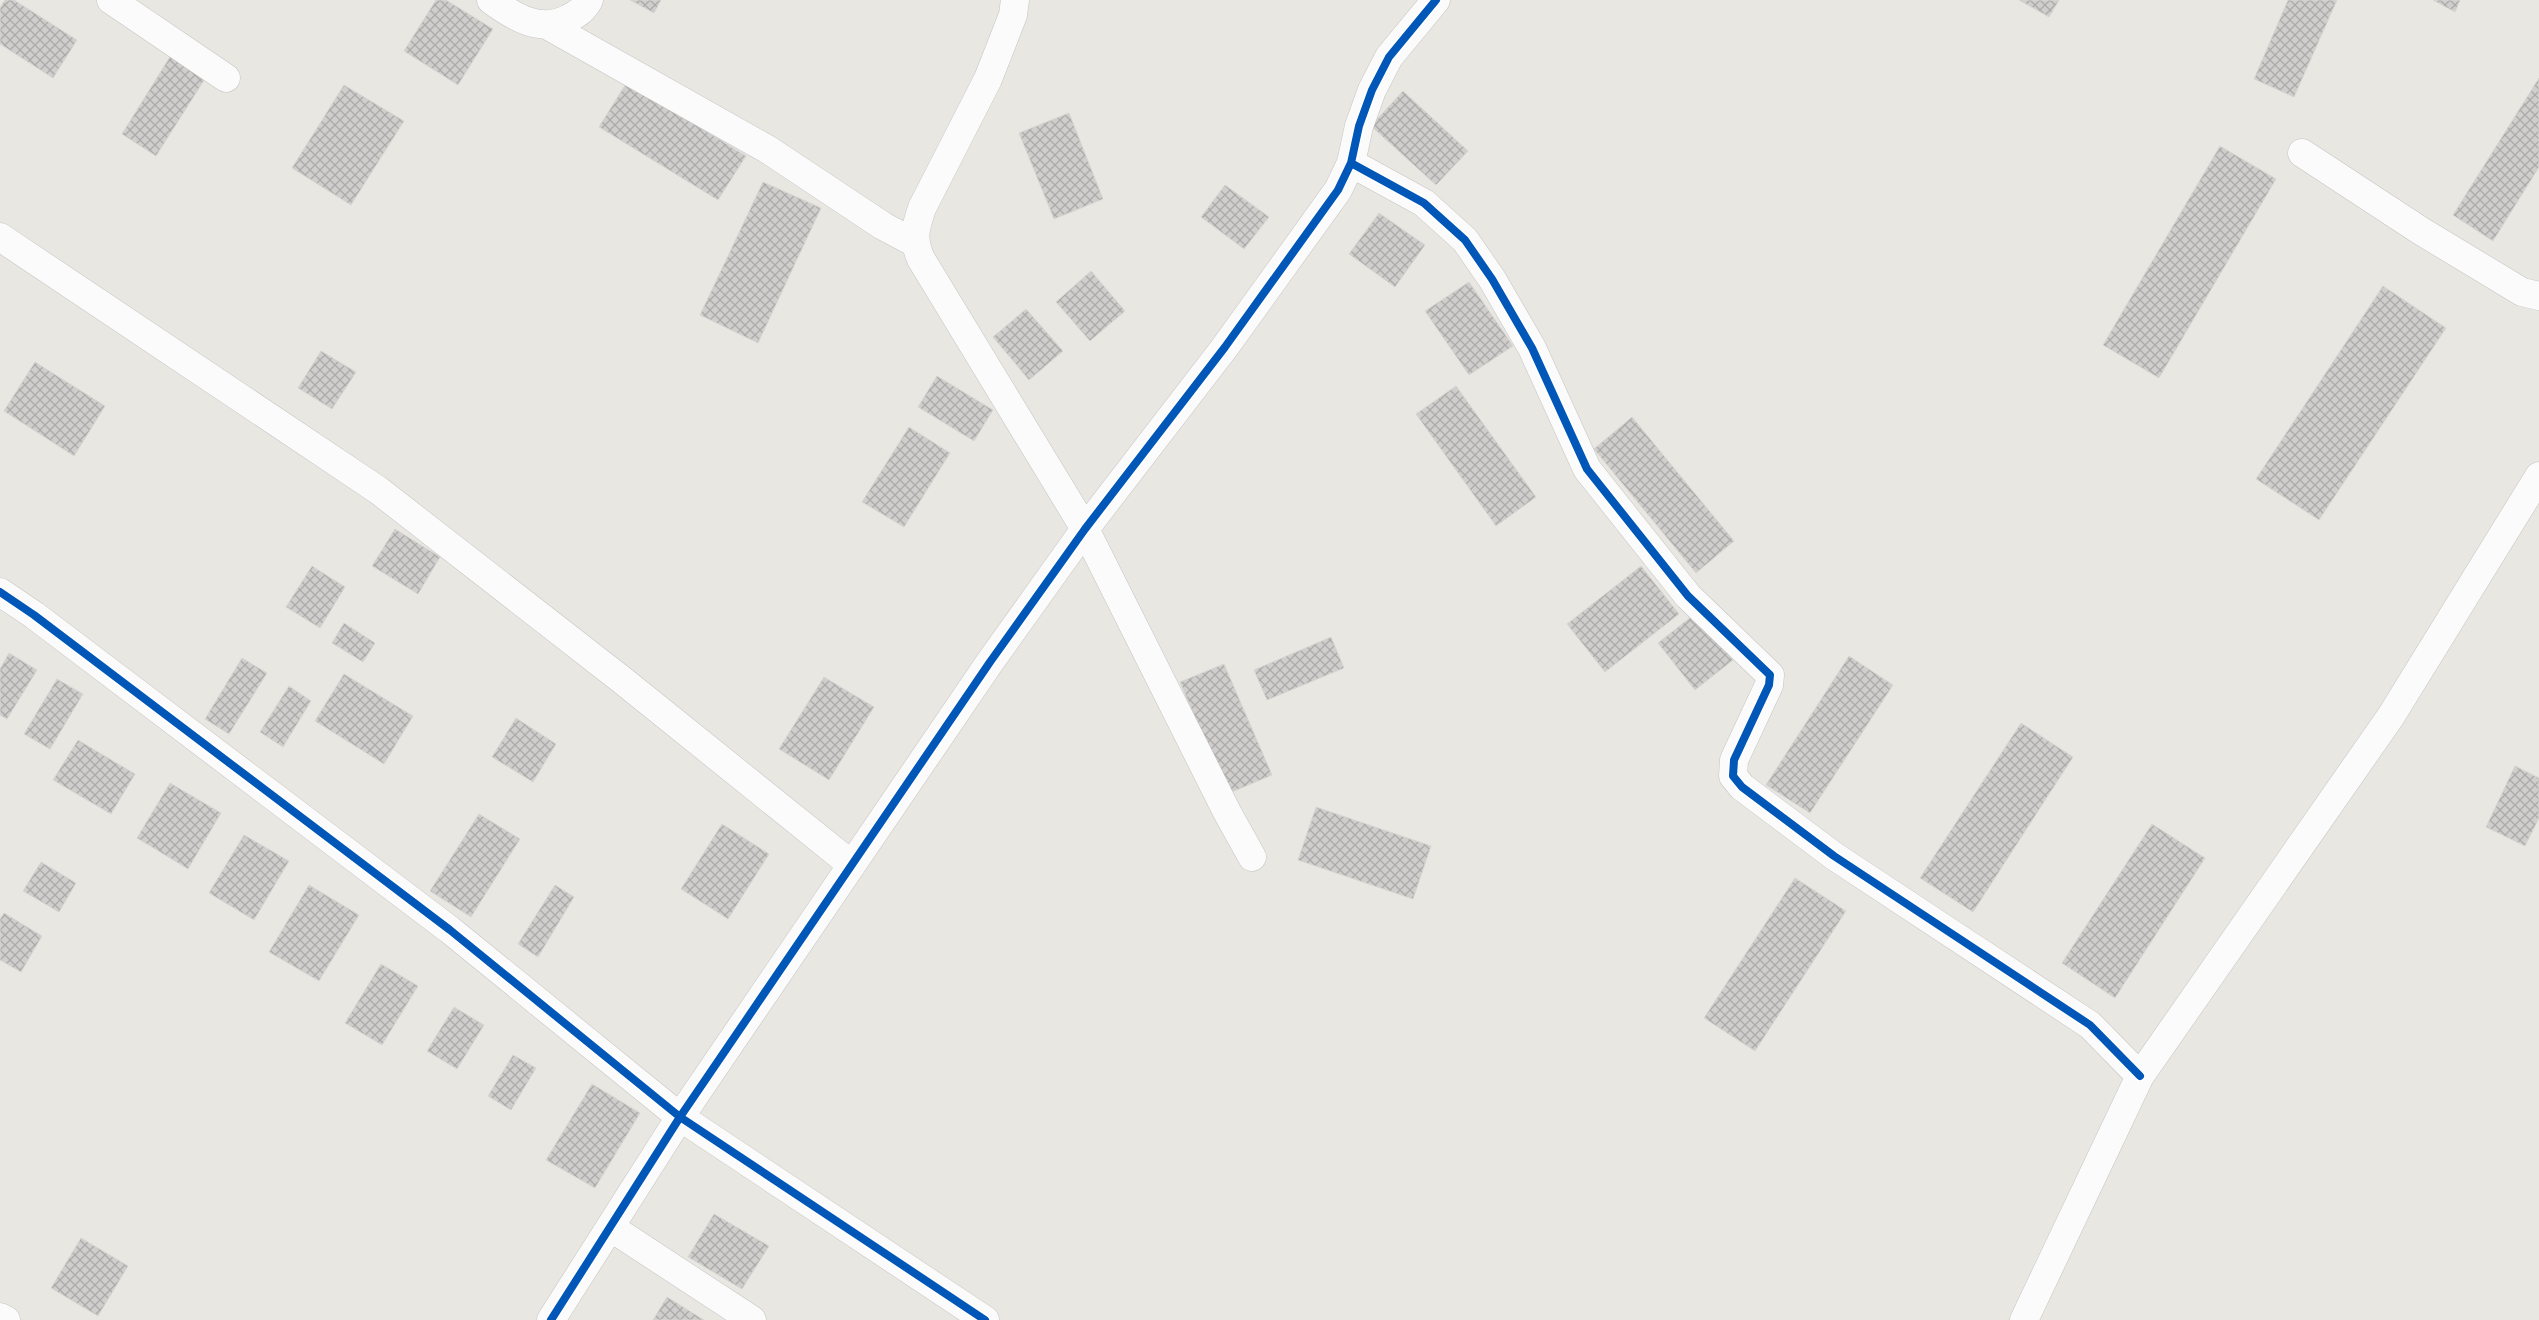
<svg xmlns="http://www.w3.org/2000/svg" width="2539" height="1320" font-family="Manrope,sans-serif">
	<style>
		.building { fill: url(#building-cross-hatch); stroke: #d7d6d2 }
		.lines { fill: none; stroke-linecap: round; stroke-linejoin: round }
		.street-casing { stroke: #c5c4c3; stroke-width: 29 }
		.street { stroke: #fcfbfb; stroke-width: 28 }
		.cycleway-casing { stroke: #fff; stroke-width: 11 }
		.cycleway { stroke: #0057b8; stroke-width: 8 }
	</style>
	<defs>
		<pattern id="building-cross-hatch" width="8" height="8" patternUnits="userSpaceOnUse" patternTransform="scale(1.25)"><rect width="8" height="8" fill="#cfcecc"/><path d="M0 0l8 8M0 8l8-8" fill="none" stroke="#abaaa9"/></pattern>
	</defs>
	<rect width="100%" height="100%" fill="#e8e7e2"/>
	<path class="building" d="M5,0H14L77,40L53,78L0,44V8Z
		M436,0H446L493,29L458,85L404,51Z
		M630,0H661L654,13Z
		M2019,0H2059L2049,17Z
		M2288,0H2337L2294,97L2254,79Z
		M2433,0H2460L2455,12Z
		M173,52L208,74L156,156L122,134Z
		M2539,78V167L2493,241L2453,215Z
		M627,82L746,156L718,200L599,127Z
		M344,85L404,121L351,205L292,168Z
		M1403,91L1468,151L1436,185L1371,126Z
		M1069,113L1103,199L1054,219L1019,133Z
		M2220,146L2276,179L2159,378L2103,345Z
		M763,182L821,208L758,343L700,315Z
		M1225,185L1269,217L1244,249L1201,217Z
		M1379,213L1425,245L1395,287L1349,254Z
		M1091,271L1125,311L1090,341L1056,302Z
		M1469,282L1513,346L1469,375L1425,311Z
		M2383,286L2446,328L2319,520L2256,479Z
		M1026,309L1063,351L1029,380L993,337Z
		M321,351L356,372L332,409L298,388Z
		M35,362L105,406L74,456L4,411Z
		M937,376L993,410L974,441L918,407Z
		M1456,386L1536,497L1496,526L1416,414Z
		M1632,417L1734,541L1696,573L1594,449Z
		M909,427L950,453L904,527L862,502Z
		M395,529L440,557L418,594L372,566Z
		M312,566L345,587L320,628L286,607Z
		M1641,566L1679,614L1605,672L1567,624Z
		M1696,613L1733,660L1695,690L1658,643Z
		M344,623L375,643L363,662L332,643Z
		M1331,637L1344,668L1267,700L1254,670Z
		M9,653L37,670L7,719L0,715V669Z
		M1849,656L1893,685L1810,813L1766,785Z
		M242,658L267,673L229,734L205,719Z
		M1224,664L1272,775L1227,794L1180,682Z
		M344,674L413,716L384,764L315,721Z
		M824,677L874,707L829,780L779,749Z
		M57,679L83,694L50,749L24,734Z
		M289,686L311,701L283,747L260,732Z
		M516,718L556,744L533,782L492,757Z
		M2021,723L2073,757L1973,912L1920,878Z
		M78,740L135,774L111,814L53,780Z
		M2515,766L2539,778V818L2525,846L2486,827Z
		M170,783L221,813L188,869L137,838Z
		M1316,807L1431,846L1413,899L1298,860Z
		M479,814L520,839L471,917L430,891Z
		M722,824L769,854L728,919L681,889Z
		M2152,824L2205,858L2115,998L2062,963Z
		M244,835L289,861L254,920L209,893Z
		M41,862L76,883L59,912L23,891Z
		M1795,878L1846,911L1755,1051L1704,1018Z
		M309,885L359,915L319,981L269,952Z
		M555,885L574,897L538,957L518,944Z
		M4,913L42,936L21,972L0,960V919Z
		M381,964L418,986L382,1045L345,1023Z
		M454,1007L484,1025L457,1069L427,1051Z
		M513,1055L536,1068L511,1110L488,1096Z
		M592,1084L640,1113L595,1188L546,1160Z
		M714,1214L769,1246L742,1289L688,1257Z
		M81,1238L128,1266L98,1316L51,1288Z
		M667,1297L704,1320H653Z"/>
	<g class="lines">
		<defs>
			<path id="street" d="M111,0L226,78
				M491,0C514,17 541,34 569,18C579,13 584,9 589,0
				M1015,0L1013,15L988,79L922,208C915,229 912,238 921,259L1085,529L1227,812L1252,857
				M547,25L767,149L883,226L915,243
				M2302,153L2421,231L2522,292L2539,296
				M1351,163L1424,203L1465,240L1492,279L1532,348L1587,469L1688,596L1770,675L1769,685L1734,760L1733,776L1742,787L1834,856L2090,1025L2140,1076
				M0,237L378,490L622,680L852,865
				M0,592L34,615L450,930L680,1117L985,1320
				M610,1227L752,1320
				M0,1317L6,1320
				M551,1320L680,1117L990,662L1085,529L1225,347L1338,190L1351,163L1359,126L1372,90L1389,57L1436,0
				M2024,1320L2140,1076L2391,716L2539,476"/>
		</defs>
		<use href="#street" class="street-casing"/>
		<use href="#street" class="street"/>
		<defs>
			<path id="cycleway" d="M1351,163L1424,203L1465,240L1492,279L1532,348L1587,469L1688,596L1770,675L1769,685L1734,760L1733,776L1742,787L1834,856L2090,1025L2140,1076
				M0,592L34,615L450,930L680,1117L985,1320
				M551,1320L680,1117L990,662L1085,529L1225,347L1338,190L1351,163L1359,126L1372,90L1389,57L1436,0"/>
		</defs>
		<use href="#cycleway" class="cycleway-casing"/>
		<use href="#cycleway" class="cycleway"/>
	</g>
</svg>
